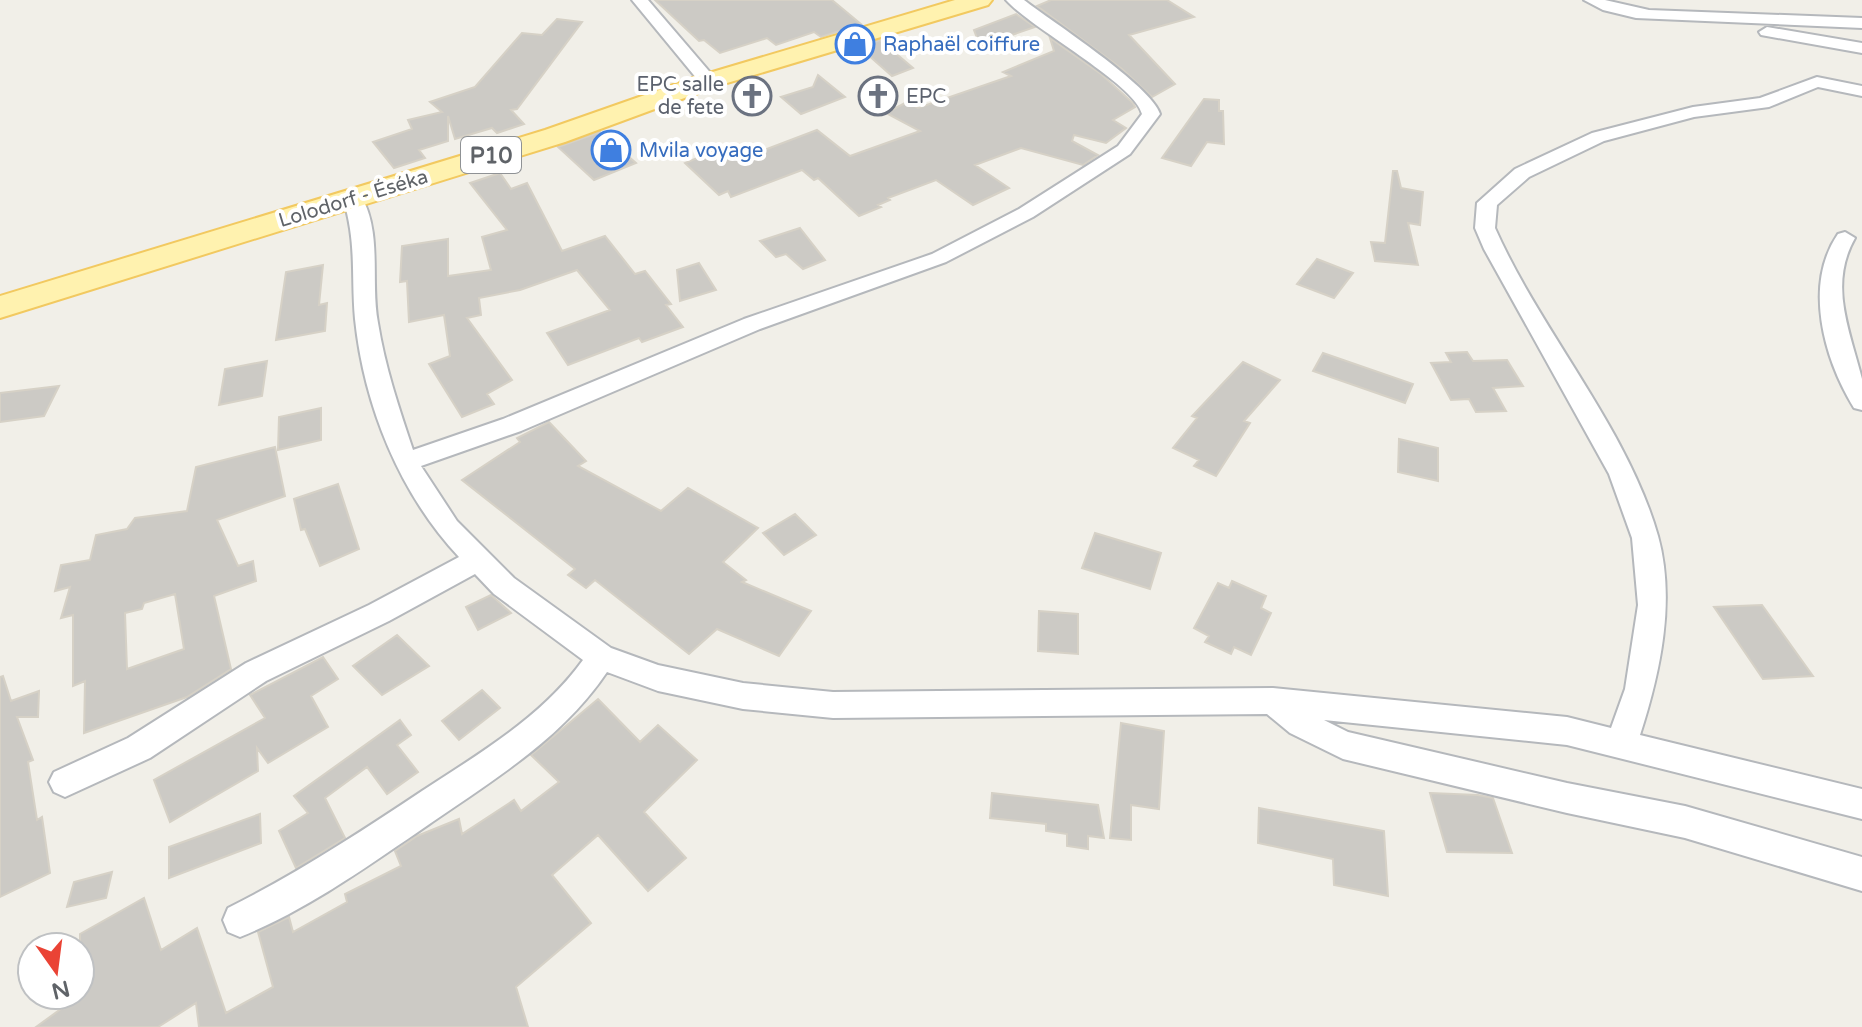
<svg xmlns="http://www.w3.org/2000/svg" width="1862" height="1027" font-family="'Varela Round',sans-serif">
	<style>
		.building { fill: #cccac5; stroke: #d6d1c6; stroke-width: 2; fill-rule: evenodd }
		.lines { fill: none; stroke-linecap: round; stroke-linejoin: round }
		.minor-casing { stroke: #b5b8bc; stroke-width: 4 }
		.primary-casing { stroke: #f2c960; stroke-width: 4 }
		.minor { fill: #fff; fill-rule: evenodd }
		.primary { fill: #fff2af; fill-rule: evenodd }
		.labels { text-anchor: middle; stroke-width: 8; stroke-linejoin: round; paint-order: stroke }
		.far-shop-label { font-size: 20px; fill: #366cbe; stroke: #fff; text-anchor: start }
		.far-worship-label { font-size: 20px; fill: #5b616d; stroke: #fff; text-anchor: end }
		.far-street-label { font-size: 20px; fill: #5f6368; stroke: #fff }
		.shield { fill: #fff; stroke: #8f9295; stroke-width: 2 }
		.shield-label { font-size: 22px; font-weight: bold; fill: #5f6368 }
	</style>
	<rect width="100%" height="100%" fill="#f1efe8"/>
	<path class="building" d="M655,0H832L861,24L821,37L814,32L776,45L767,38L720,53L704,40L699,41Z
		M1051,0H1167L1194,17L1129,35L1175,84L1152,97L1122,69L1037,6Z
		M1016,14L1035,27L980,46L974,30Z
		M557,19L582,22L517,109L511,110L524,124L497,133L492,128L455,139L448,116V141L419,150L425,158L394,168L373,142L412,129L408,120L442,112L430,102L475,87L522,33L542,35Z
		M1050,38L1101,74L1133,103L1135,107L1113,120L1126,128L1106,143L1074,135L1072,141L1098,155L1083,165L1021,148L975,165L1009,188L973,205L936,180L888,198L890,200L878,205L881,207L859,216L818,178L814,180L802,170L731,197L728,191L719,195L685,163L731,144L746,157L817,130L850,156L920,131L886,113L907,102L918,108L1011,76L1003,72L1054,51Z
		M880,40L913,68L892,76L859,47Z
		M818,75L845,97L801,114L781,97L813,87Z
		M1204,99L1219,100V111H1223L1224,144L1207,142L1191,166L1162,158Z
		M600,132L636,163L594,180L558,147Z
		M1393,171H1397L1401,188L1423,192L1420,225L1408,223L1418,265L1375,261L1371,242L1385,243Z
		M500,173L511,189L527,183L562,251L605,236L635,274L645,271L671,304L666,305L683,327L642,342L639,338L568,365L547,333L610,310L577,270L520,290L479,298L481,315L467,318L512,380L487,394L494,404L462,417L429,364L450,356L444,315L409,322L407,281L400,282L402,246L448,239V276L491,270L482,237L507,230L470,183Z
		M800,228L825,260L803,269L786,254L776,257L760,241Z
		M1317,259L1353,273L1334,298L1297,284Z
		M699,263L716,290L680,301L677,270Z
		M323,265L319,305L327,303L325,331L276,340L286,272Z
		M1467,352L1473,361L1507,360L1523,386L1493,388L1506,411L1476,412L1469,399L1451,400L1431,363L1451,362L1446,353Z
		M1323,353L1413,384L1405,403L1313,371Z
		M267,361L262,396L219,405L225,369Z
		M1243,362L1280,380L1244,421L1250,423L1216,476L1194,466L1199,460L1173,448L1197,418L1192,416Z
		M59,386L44,416L0,422V393Z
		M321,408V440L278,450L279,417Z
		M549,422L586,461L578,466L661,511L688,488L758,528L723,562L746,580L742,582L811,611L779,656L717,629L689,654L595,580L586,588L568,575L575,569L462,480L520,442L517,438Z
		M1399,439L1438,448V481L1398,472Z
		M275,447L285,496L217,520L238,566L253,561L256,581L214,596L231,669L187,697L84,733L85,681L73,686V615L61,618L70,587L55,591L61,565L90,560L96,535L127,529L135,518L187,511L196,467ZM175,594L184,649L127,669L125,613L142,609L144,603Z
		M338,484L359,549L320,566L305,529L301,530L294,499Z
		M795,514L816,535L784,555L763,533Z
		M1095,533L1161,553L1150,589L1082,568Z
		M1232,581L1266,596L1261,608L1271,613L1251,655L1234,647L1231,654L1205,642L1209,636L1194,628L1218,583L1229,588Z
		M491,595L511,613L478,630L466,607Z
		M1762,605L1813,676L1763,679L1714,607Z
		M1039,611L1078,614V654L1038,651Z
		M397,635L429,666L382,695L353,666Z
		M323,657L338,679L311,696L328,727L268,763L257,748L258,771L170,822L154,780L265,718L250,695Z
		M3,676L11,701L39,691L38,717H17L33,760L28,762L37,820L42,817L50,873L0,897V677Z
		M482,690L500,708L459,740L442,721Z
		M598,699L640,742L658,725L697,760L644,812L686,858L648,891L598,835L552,875L591,923L516,987L528,1027H199L196,1003L158,1027H36L80,995V934L144,898L161,950L197,928L226,1013L273,987L258,932L289,917L293,932L347,902L345,894L401,866L395,851L417,836L459,819L462,834L514,800L521,811L559,782L531,755Z
		M400,720L411,735L397,745L418,772L387,794L367,767L325,798L345,838L296,868L279,831L308,813L294,796Z
		M1121,723L1164,731L1159,809L1131,805V840L1110,838Z
		M992,793L1098,805L1104,838L1088,836V849L1067,846V834L1046,831V824L990,818Z
		M1430,793L1478,795L1493,798L1512,853L1447,852Z
		M1259,808L1384,831L1388,896L1334,885L1333,859L1258,843Z
		M260,814L261,843L169,878V847Z
		M112,872L106,898L67,907L74,882Z"/>
	<g class="lines">
		<defs>
			<path id="minor" d="M632,0H648L714,77L716,81L714,85H702Z
				M1006,0H1024C1051,21 1152,86 1160,114L1130,154L1033,217L946,262L760,329L521,431L421,466L457,521L514,578L611,648L658,665L743,683L833,692L1273,688L1567,717L1611,728L1625,689L1638,605L1632,538L1609,474L1484,249L1475,228L1477,203L1515,169L1592,133L1693,107L1760,98L1817,77L1862,86V96L1818,87L1769,107L1694,117L1604,141L1529,177L1497,205L1495,228C1541,332 1627,427 1658,536C1676,601 1660,673 1640,735L1862,789V819L1567,745L1324,720L1348,732L1567,783L1685,806L1862,857V891L1685,838L1567,813L1343,759L1290,733L1267,714L833,718L743,709L658,691L607,672C562,739 493,780 428,825C368,866 307,910 240,937L228,932L223,920L228,908C296,874 359,833 422,791C480,753 542,717 583,660L494,594L475,574L389,621L266,681L150,758L65,797L54,792L49,782L54,772L128,738L246,663L369,605L459,557C400,494 364,406 355,319C351,274 357,244 343,198L346,194H360C383,232 370,281 378,323C385,367 399,408 413,450L503,419L744,319L932,254L1019,209L1118,146L1142,114C1135,84 1031,28 1006,0Z
				M1584,0H1605L1649,10L1862,18V28L1636,18L1603,10Z
				M1767,27L1862,43V53L1761,35L1759,32Z
				M1845,232L1855,238C1828,285 1850,331 1862,379C1862,388 1862,400 1862,410L1854,408C1824,359 1803,285 1838,234Z"/>
			<path id="primary" d="M955,0H992L988,5L717,86L565,142L0,318V296L545,130L699,76Z"/>
		</defs>
		<use href="#minor" class="minor-casing"/>
		<use href="#primary" class="primary-casing"/>
		<use href="#minor" class="minor"/>
		<use href="#primary" class="primary"/>
	</g>
	<defs>
		<symbol id="shop-ring" viewBox="-11 -11 22 22"><circle r="9.5" fill="#fff" stroke="#3f7fe0" stroke-width="1.5"/><path d="M-5-2.5h2.3a2.7 3.5 0 0 1 5.4 0H5L5.5 6h-11ZM-1.5-2.5h3a1.5 2.3 0 0 0-3 0Z" fill="#3f7fe0"/></symbol>
		<symbol id="church-ring" viewBox="-11 -11 22 22"><circle r="9.5" fill="#fff" stroke="#6b7280" stroke-width="1.5"/><path d="M-1.2-6h2.4v3.5h3.3v2.4h-3.3V6h-2.4V-.1h-3.3v-2.4h3.3Z" fill="#6b7280"/></symbol>
	</defs>
	<g fill-rule="evenodd">
		<use href="#shop-ring" x="833" y="22" width="44" height="44"/>
		<use href="#church-ring" x="730" y="74" width="44" height="44"/>
		<use href="#church-ring" x="856" y="74" width="44" height="44"/>
		<use href="#shop-ring" x="589" y="128" width="44" height="44"/>
	</g>
	<g class="labels">
		<g class="far-shop-label">
			<text x="883" y="51">Raphaël coiffure</text>
			<text x="639" y="157">Mvila voyage</text>
		</g>
		<g class="far-worship-label">
			<text x="724" y="91">EPC salle<tspan x="724" dy="23">de fete</tspan></text>
			<text x="906" y="103" text-anchor="start">EPC</text>
		</g>
		<g class="far-street-label">
			<text transform="translate(353 198) rotate(-17)" y="7">Lolodorf - Éséka</text>
		</g>
		<rect class="shield" x="461" y="137" width="60" height="36" rx="6"/>
		<g class="shield-label">
			<text x="491" y="163">P10</text>
		</g>
	</g>
	<g transform="translate(56 971) rotate(166)"><circle r="38" fill="#ffffff" stroke="#bfc1c3" stroke-width="2"/>
	<path d="M0-6L14 30L0 20L-14 30Z" fill="#ea4335"/>
	<text y="-12" font-size="22" font-weight="bold" text-anchor="middle" fill="#5f6368">N</text>
	</g>
</svg>
